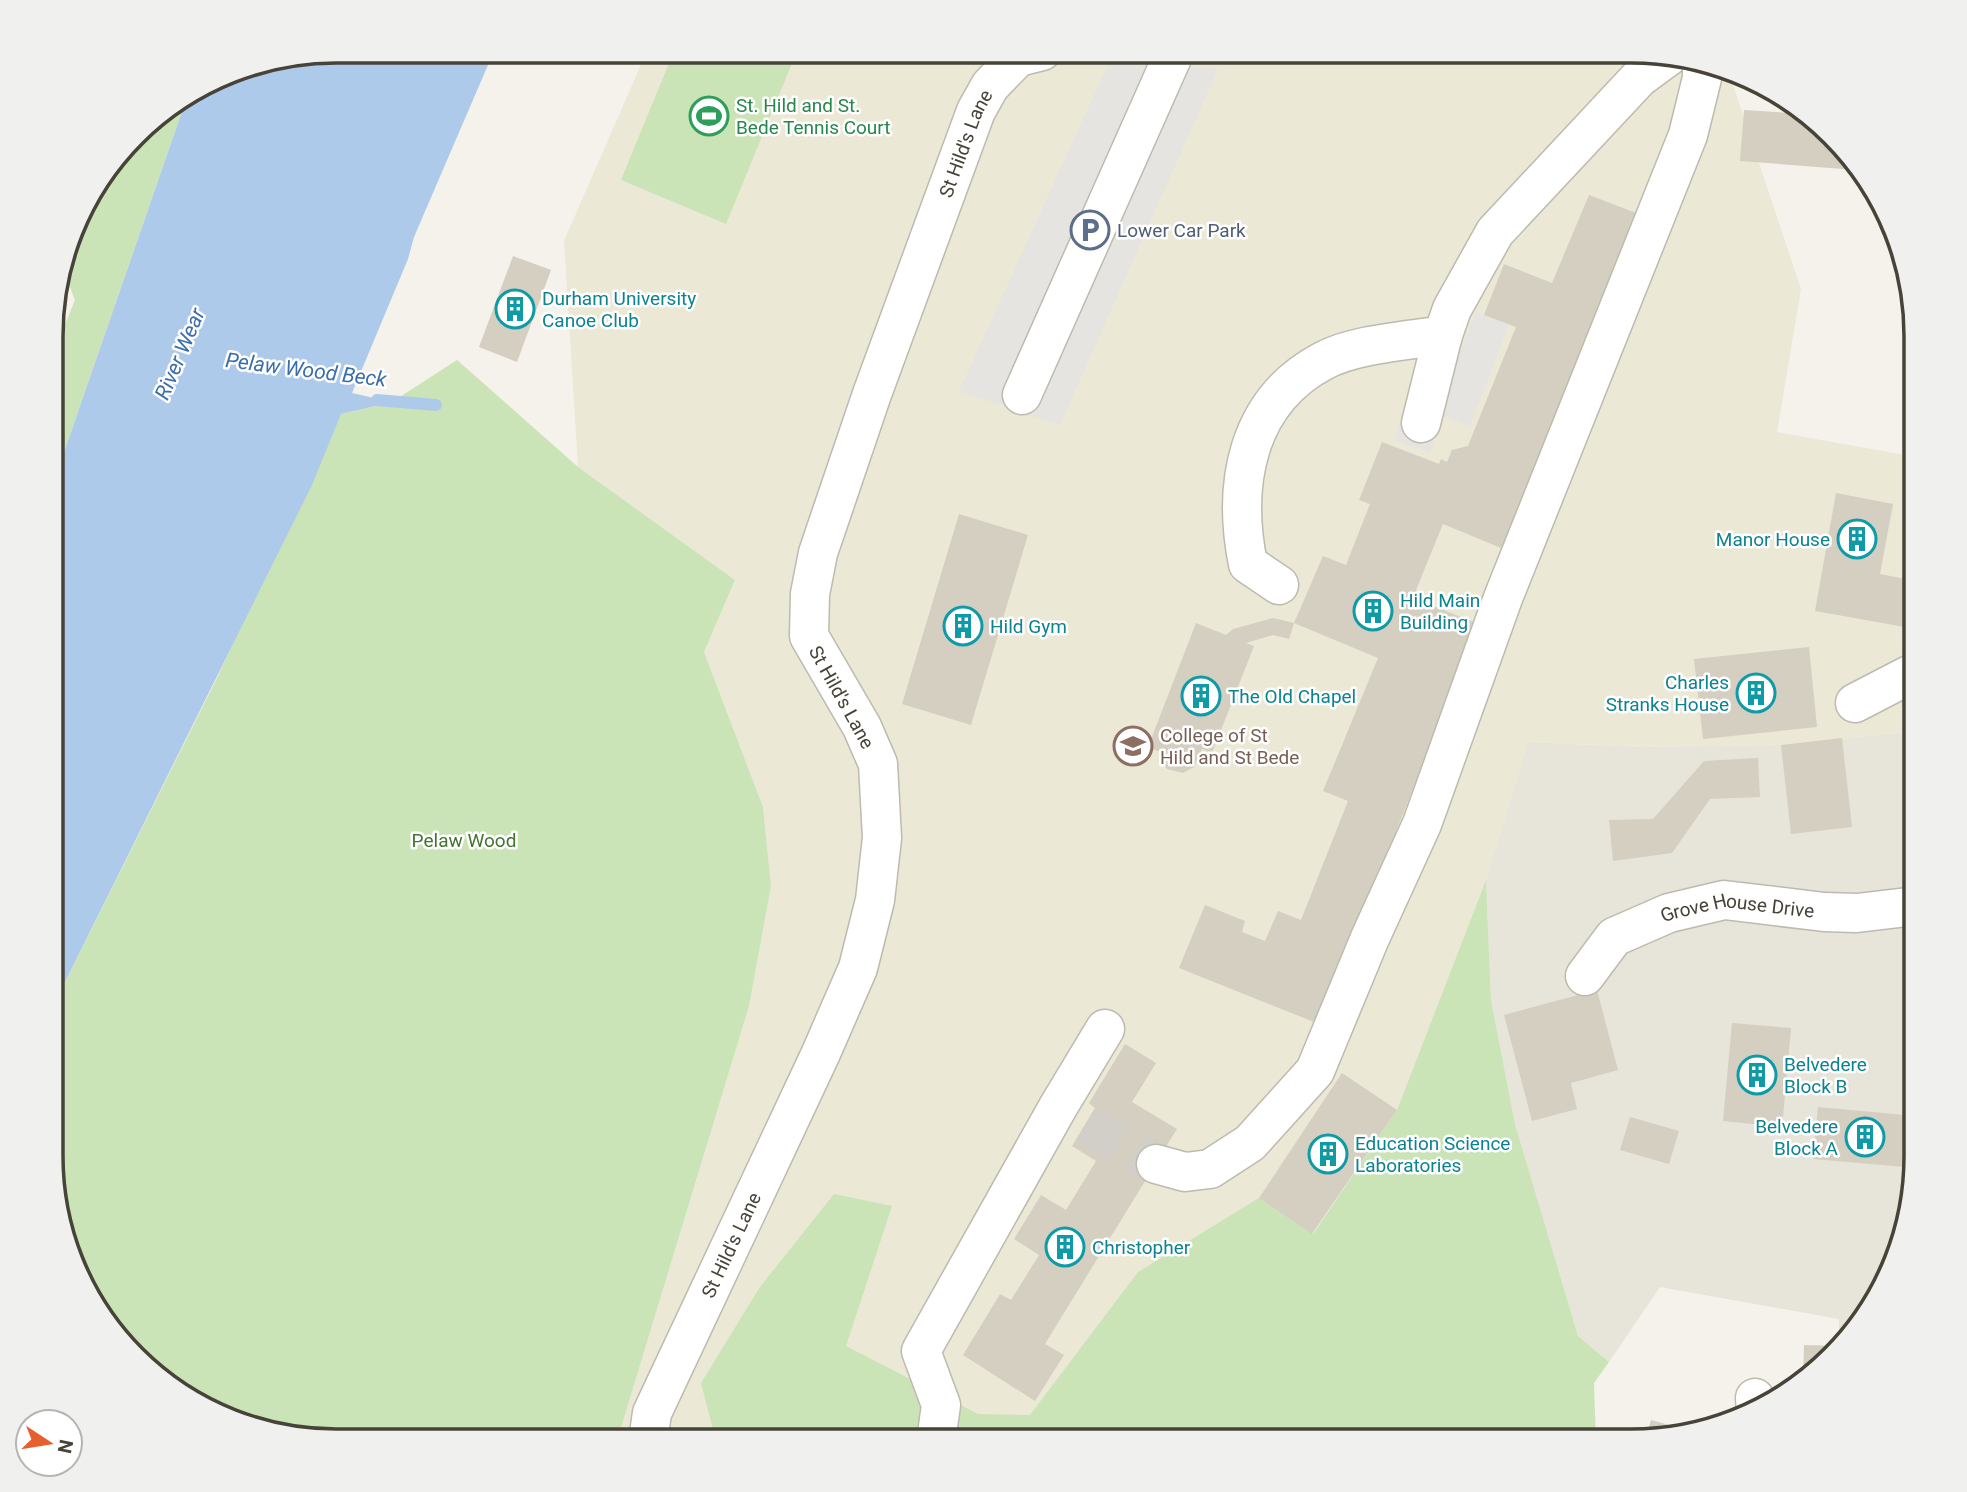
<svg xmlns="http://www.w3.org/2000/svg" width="1967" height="1492" font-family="Roboto,sans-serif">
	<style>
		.residential { fill: #e7e4d9 }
		.education { fill: #ebe8d6 }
		.green { fill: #cae4b7 }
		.parking { fill: #e6e4e1 }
		.water { fill: #adcaea }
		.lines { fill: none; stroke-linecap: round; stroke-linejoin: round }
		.stream { stroke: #adcaea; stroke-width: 12 }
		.building { fill: #d4cfc1 }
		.minor-tunnel { stroke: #d1cfc7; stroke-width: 38; stroke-dasharray: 38 19; stroke-linecap: butt }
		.minor-casing { stroke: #bebaae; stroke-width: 41 }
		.minor { stroke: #fff; stroke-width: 38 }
		.labels { text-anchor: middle; stroke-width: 5; stroke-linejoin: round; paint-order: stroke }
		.leisure-label { font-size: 19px; fill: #27864d; stroke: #fff; text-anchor: start }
		.street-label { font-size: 19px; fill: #474339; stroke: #fff }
		.service-label { font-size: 19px; fill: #4e5e75; stroke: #fff; text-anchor: start }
		.culture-label { font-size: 19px; fill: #0d838f; stroke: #fff; text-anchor: start }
		.education-label { font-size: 19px; fill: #785e54; stroke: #fff; text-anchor: start }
		.park-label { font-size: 19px; fill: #437431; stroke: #fff }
		.water-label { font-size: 21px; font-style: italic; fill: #3b6ea9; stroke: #fff }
		.rim { fill: none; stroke: #474339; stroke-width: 3.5 }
	</style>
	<rect width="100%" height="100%" fill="#f4f2ea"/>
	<path class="residential" d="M1916,731V1175L1894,1265L1846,1344L1839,1349V1319L1660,1287L1609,1362L1578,1336L1515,1124L1491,1000L1486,880L1528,742L1642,747L1781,745Z"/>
	<path class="education" d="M647,51H1649L1728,70L1801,289L1777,432L1916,457V731L1781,745L1642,747L1528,742L1486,880L1397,1110L1312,1234L1067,1441H617L749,1006L771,886L763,807L704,652L735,580L578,467L564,241Z"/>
	<path class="green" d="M674,51H797L726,224L621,180Z
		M186,100L53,484V339L60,337L75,300L63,269L89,194L148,121Z
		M457,360L578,467L735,580L704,652L763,807L771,886L749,1006L617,1441H318L227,1420L148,1371L80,1282L51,1175L52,1016L62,988L215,682L341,414L392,402Z
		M1486,880L1491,1000L1515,1124L1578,1336L1609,1362L1594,1383L1596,1441H716L701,1383L760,1287L834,1194L892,1206L846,1346L978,1414L1030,1415L1138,1272L1259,1198L1313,1234L1397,1110Z"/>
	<path class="parking" d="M1110,60L1218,69L1060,425L959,391Z
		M1476,312L1509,325L1470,426L1443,416L1430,453L1394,440L1408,402L1436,413Z"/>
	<path class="water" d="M336,51H494L414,237L408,259L352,393L392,402L341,414L312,485L62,988L52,1016L53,484L186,100L244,66Z"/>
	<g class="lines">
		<path class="stream" d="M377,400L436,405"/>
	</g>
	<path class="building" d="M1744,110L1807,114L1819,121L1856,170L1740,161Z
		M1589,195L1644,216L1501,548L1443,524L1425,568L1413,598L1479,624L1319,1024L1179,968L1205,905L1245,921L1242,932L1265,941L1278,911L1301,920L1348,801L1323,791L1378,658L1294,623L1323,556L1346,565L1370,504L1359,500L1382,442L1439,464L1441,459L1447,462L1452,450L1468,446L1516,327L1484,315L1504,264L1552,283Z
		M513,256L551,270L517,362L479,347Z
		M1836,493L1893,504L1880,574L1916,581V629L1815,611Z
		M959,514L1028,535L971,725L902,704Z
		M1273,618L1294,623L1289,639L1273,635L1246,643L1254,646L1212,753L1202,749L1194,767L1183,773L1167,769L1160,759V752L1148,747L1196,623L1226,635L1233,629Z
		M1809,647L1817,727L1703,739L1694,659Z
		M1842,738L1852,827L1791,834L1781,745Z
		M1758,758L1760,797L1710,799L1672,853L1613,861L1609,820L1653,819L1704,761Z
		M1597,990L1618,1070L1571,1083L1577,1109L1532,1121L1504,1015Z
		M1732,1023L1791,1028L1782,1127L1723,1121Z
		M1125,1044L1156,1063L1132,1102L1177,1129L1045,1344L1064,1355L1035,1401L963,1355L1000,1294L1011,1300L1039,1255L1014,1239L1041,1195L1066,1210L1096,1161L1072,1146L1095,1108L1089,1103Z
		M1342,1073L1397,1110L1312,1234L1259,1198Z
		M1818,1107L1916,1116V1168L1813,1159Z
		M1630,1117L1679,1131L1669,1164L1620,1150Z
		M1804,1345L1839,1346V1349L1803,1377Z
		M1651,1420L1684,1429L1646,1438Z"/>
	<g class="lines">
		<path class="minor-tunnel" d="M1086,1124L1156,1164"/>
		<defs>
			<g id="minor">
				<path d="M1022,395L1175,51"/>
				<path d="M1421,423L1443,335L1452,309L1495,232L1639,78L1669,56"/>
				<path d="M1279,585L1248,564C1232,485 1246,402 1323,361C1354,344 1407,341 1443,335"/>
				<path d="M1855,703L1909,675L1916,676"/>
				<path id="s1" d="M1585,976L1614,937L1669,913L1724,900L1824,912L1857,913L1916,906"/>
				<path d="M1156,1164L1185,1172L1210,1169L1250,1143L1315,1071L1370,938L1422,824L1503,598L1688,135L1702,78V64"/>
				<path d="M1755,1398L1756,1412"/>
				<path id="s2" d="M648,1441L652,1413L821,1053L858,968L875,900L882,838L878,764L862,727L809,636L810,594L818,553L872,394L976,111L990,86L1018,57L1042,51"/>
				<path d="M936,1441L941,1405L921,1351L1058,1107L1105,1029"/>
			</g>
		</defs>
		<use href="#minor" class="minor-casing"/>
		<use href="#minor" class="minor"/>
	</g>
	<defs>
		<symbol id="stadium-ring" viewBox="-11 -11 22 22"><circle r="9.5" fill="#fff" stroke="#2e9e5b" stroke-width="1.5"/><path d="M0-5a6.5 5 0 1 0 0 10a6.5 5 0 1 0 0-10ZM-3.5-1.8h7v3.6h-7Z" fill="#2e9e5b"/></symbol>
		<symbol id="parking-ring" viewBox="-11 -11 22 22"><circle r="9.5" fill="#fff" stroke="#5c6f8a" stroke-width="1.5"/><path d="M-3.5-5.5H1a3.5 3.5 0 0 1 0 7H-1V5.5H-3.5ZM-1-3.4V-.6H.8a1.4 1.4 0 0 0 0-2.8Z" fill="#5c6f8a"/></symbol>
		<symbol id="building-ring" viewBox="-11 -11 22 22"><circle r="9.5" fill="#fff" stroke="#0f9aa8" stroke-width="1.5"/><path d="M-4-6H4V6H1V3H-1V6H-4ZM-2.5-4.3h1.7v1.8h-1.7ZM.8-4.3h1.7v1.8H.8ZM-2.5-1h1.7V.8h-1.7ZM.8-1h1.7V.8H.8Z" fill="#0f9aa8"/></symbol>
		<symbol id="university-ring" viewBox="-11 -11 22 22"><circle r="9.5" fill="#fff" stroke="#8d6e63" stroke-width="1.5"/><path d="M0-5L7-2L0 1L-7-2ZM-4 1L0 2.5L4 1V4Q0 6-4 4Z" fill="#8d6e63"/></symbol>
	</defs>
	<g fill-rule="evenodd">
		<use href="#stadium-ring" x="687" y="94" width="44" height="44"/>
		<use href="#parking-ring" x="1068" y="208" width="44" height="44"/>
		<use href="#building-ring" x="493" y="287" width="44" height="44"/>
		<use href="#building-ring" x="1835" y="517" width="44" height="44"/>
		<use href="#building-ring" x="1351" y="589" width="44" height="44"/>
		<use href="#building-ring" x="941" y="604" width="44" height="44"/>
		<use href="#building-ring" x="1734" y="671" width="44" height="44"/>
		<use href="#building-ring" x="1179" y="674" width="44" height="44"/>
		<use href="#university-ring" x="1111" y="724" width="44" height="44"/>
		<use href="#building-ring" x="1735" y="1053" width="44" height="44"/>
		<use href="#building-ring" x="1843" y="1115" width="44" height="44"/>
		<use href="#building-ring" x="1306" y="1132" width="44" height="44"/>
		<use href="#building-ring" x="1043" y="1225" width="44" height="44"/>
	</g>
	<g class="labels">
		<g class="leisure-label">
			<text x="736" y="112">St. Hild and St.<tspan x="736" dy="22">Bede Tennis Court</tspan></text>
		</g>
		<g class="street-label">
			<text dy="7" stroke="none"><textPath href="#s2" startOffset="1390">St Hild's Lane</textPath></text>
			<text transform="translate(842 697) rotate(61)" y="7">St Hild's Lane</text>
			<text dy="7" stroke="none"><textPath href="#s1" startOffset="178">Grove House Drive</textPath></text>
			<text dy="7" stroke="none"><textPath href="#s2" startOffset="214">St Hild's Lane</textPath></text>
		</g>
		<g class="service-label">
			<text x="1117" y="237">Lower Car Park</text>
		</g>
		<g class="culture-label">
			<text x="542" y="305">Durham University<tspan x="542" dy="22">Canoe Club</tspan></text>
			<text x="1830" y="546" text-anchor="end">Manor House</text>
			<text x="1400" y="607">Hild Main<tspan x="1400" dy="22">Building</tspan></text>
			<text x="990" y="633">Hild Gym</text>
			<text x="1729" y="689" text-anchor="end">Charles<tspan x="1729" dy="22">Stranks House</tspan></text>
			<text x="1228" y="703">The Old Chapel</text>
			<text x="1784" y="1071">Belvedere<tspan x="1784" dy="22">Block B</tspan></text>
			<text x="1838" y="1133" text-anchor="end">Belvedere<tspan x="1838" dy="22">Block A</tspan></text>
			<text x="1355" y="1150">Education Science<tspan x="1355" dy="22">Laboratories</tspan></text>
			<text x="1092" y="1254">Christopher</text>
		</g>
		<g class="education-label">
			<text x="1160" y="742">College of St<tspan x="1160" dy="22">Hild and St Bede</tspan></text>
		</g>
		<g class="park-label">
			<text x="464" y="847">Pelaw Wood</text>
		</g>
		<g class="water-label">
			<text transform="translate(180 354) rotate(-67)" y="7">River Wear</text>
			<text transform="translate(306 370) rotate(7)" y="7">Pelaw Wood Beck</text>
		</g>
	</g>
	<path d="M0 0H1967V1492H0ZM336 63H1631A273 273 0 0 1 1904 336V1156A273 273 0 0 1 1631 1429H336A273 273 0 0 1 63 1156V336A273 273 0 0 1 336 63Z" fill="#f0f0ef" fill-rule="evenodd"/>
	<path class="rim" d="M336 63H1631A273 273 0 0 1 1904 336V1156A273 273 0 0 1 1631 1429H336A273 273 0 0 1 63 1156V336A273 273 0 0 1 336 63Z"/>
	<g transform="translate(49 1443) rotate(102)"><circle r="33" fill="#ffffff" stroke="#b5b4b0" stroke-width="2"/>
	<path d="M0-5L12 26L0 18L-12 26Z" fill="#e6602f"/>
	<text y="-10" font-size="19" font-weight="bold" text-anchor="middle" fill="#474339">N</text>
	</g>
</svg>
